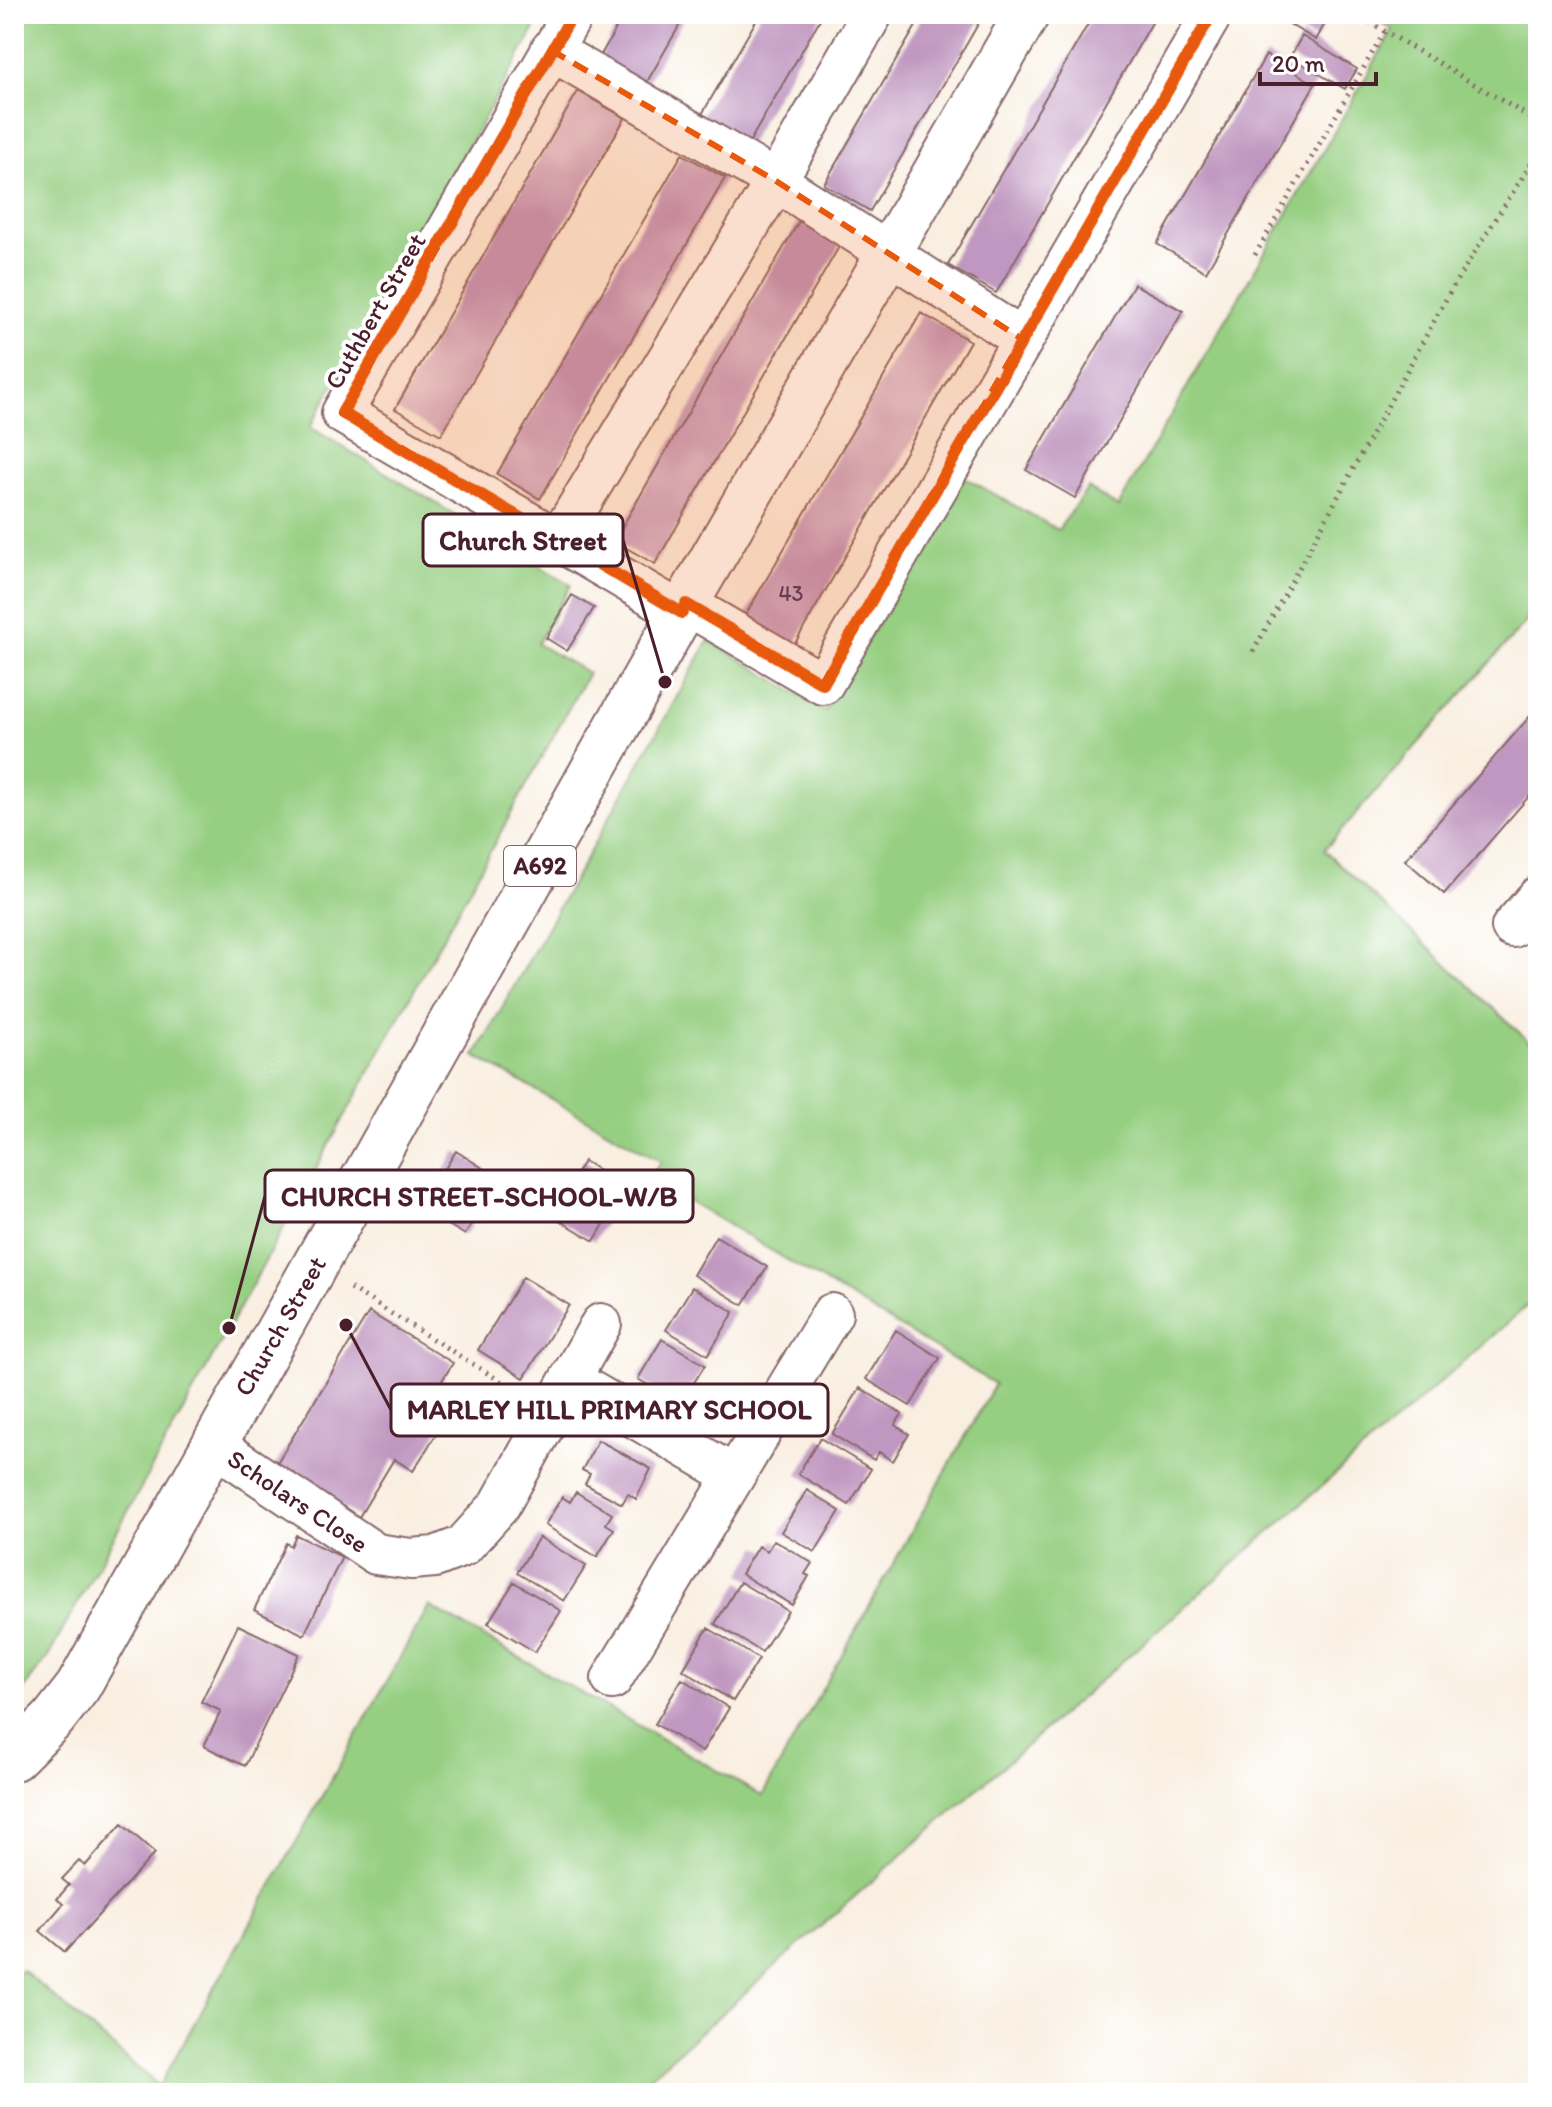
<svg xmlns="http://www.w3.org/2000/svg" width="1552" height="2107" font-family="Itim,sans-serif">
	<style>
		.green { fill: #96cf82; stroke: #707756; stroke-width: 2 }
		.building { fill: #c097c0 }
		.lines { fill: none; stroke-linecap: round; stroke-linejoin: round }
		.minor-casing { stroke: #87686b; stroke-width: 44 }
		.highway-casing { stroke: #87686b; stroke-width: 48 }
		.path { stroke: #87686b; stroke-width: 5; stroke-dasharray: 2 6; stroke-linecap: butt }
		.minor { stroke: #fff; stroke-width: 40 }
		.highway { stroke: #fff; stroke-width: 44 }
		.cycleway-casing { stroke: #fff; stroke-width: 17 }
		.cycleway { stroke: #e8590c; stroke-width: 12 }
		.marked { fill: #e8590c; fill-opacity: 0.2; stroke: #e8590c; stroke-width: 6; stroke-dasharray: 16 10; stroke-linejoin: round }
		.labels { text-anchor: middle; stroke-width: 8; stroke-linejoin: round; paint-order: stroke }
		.number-label { font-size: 22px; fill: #683d50 }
		.shield { fill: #fff; stroke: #80626b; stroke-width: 2 }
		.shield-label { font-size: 24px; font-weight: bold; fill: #4a1f2b }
		.street-label { font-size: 26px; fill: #4a1f2b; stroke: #fff }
		.leader { fill: none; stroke: #4a1f2b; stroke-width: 3 }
		.callout-dot { fill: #4a1f2b; stroke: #fff; stroke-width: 3 }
		.callout { fill: #fff; stroke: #4a1f2b; stroke-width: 3 }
		.callout-label { font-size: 28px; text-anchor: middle; font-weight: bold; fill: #4a1f2b }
	</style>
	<rect width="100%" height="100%" fill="#fff"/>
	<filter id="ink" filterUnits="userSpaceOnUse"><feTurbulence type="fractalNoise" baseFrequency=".0125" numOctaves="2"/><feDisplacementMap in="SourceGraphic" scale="16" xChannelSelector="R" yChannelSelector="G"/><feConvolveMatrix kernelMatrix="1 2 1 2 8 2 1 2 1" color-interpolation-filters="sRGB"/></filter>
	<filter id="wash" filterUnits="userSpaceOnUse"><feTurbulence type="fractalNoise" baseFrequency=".006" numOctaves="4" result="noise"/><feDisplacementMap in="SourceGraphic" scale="32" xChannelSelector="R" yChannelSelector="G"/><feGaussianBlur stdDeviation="1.8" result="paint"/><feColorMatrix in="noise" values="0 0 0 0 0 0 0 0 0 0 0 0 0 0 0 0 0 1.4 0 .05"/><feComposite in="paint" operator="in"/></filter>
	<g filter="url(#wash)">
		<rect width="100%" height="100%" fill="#f9efe1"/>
		<path class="green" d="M14,14H543L310,427L571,585L537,644L588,673L48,1657L14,1702Z
			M1368,14H1538V608L1324,850L1538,1050V1296L631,2093H14V1976L21,1969L159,2086L429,1606L762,1796L995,1384L650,1178L661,1161L475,1056L709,640L825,711L964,477L1058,530L1088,488L1118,507L1393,30Z"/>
		<g id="blocks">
			<path class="building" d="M624,14H686L643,89L597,62Z
				M760,14H823L746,148L698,121Z
				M923,14H984L870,211L824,184Z
				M1094,14H1157L996,293L948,265Z
				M1286,14H1330L1316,40L1282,20Z
				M1302,36L1357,69L1345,89L1290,57Z
				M1266,55L1315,84L1206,272L1157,244Z
				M578,91L625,118L441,435L395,409Z
				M682,154L725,178L540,499L497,474Z
				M799,221L840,245L655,564L614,541Z
				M1134,284L1183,311L1075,498L1026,470Z
				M921,313L970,341L794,645L745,616Z
				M572,595L594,608L567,651L546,638Z
				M1538,707V786L1444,894L1405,860Z
				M456,1151L500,1179L465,1235L421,1208Z
				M584,1161L626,1188L594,1241L551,1215Z
				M716,1236L767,1267L743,1305L693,1275Z
				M523,1277L569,1305L524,1378L478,1350Z
				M692,1287L734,1312L708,1355L666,1330Z
				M369,1312L453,1363L420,1416L440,1428L413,1471L394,1459L359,1517L275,1466Z
				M896,1330L940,1358L910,1406L866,1379Z
				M662,1339L705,1365L680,1405L638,1379Z
				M860,1388L902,1414L895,1425L909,1434L893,1461L879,1452L874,1460L832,1434Z
				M820,1438L871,1469L849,1505L798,1474Z
				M598,1440L651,1469L636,1499L628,1494L622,1504L585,1484L590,1474L582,1470Z
				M807,1490L840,1511L815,1552L781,1532Z
				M576,1492L612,1514L606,1524L614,1529L597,1557L545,1525L562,1497L570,1502Z
				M296,1535L342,1557L304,1635L254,1610L286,1543L291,1546Z
				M539,1537L586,1566L564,1601L517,1573Z
				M774,1540L812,1563L805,1574L809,1576L792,1605L741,1574L758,1546L767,1551Z
				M514,1582L561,1611L535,1652L488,1623Z
				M740,1582L788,1611L762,1652L715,1624Z
				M238,1625L299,1654L245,1766L204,1746L221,1711L201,1702Z
				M708,1628L759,1659L733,1701L683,1670Z
				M682,1679L729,1708L702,1752L655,1724Z
				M122,1824L155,1853L65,1952L40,1931L63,1904L57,1899L69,1885L62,1879L79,1861L85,1866Z"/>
		</g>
	</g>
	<g filter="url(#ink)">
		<use href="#blocks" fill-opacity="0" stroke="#87686b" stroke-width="2"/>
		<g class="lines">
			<defs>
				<path id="minor" d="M573,14L342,413L682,613
					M551,50L776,181L1022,339
					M558,540L776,181L872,14
					M686,604L823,684L1212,14
					M1512,927L1538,897
					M571,1380L733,1475
					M213,1444L376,1554L411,1559L435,1557L463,1546L499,1506L601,1324
					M612,1679L832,1314"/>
				<path id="highway" d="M14,1758L53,1719L78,1687L686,604L1027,14"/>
			</defs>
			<use href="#minor" class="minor-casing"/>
			<use href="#highway" class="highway-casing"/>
			<path class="path" d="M1356,14L1538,122
				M1255,255L1385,31
				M1253,652L1455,283L1538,153
				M350,1288L518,1392"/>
			<use href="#minor" class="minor"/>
			<use href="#highway" class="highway"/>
			<defs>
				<path id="cycleway" d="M573,14L342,413L682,613
					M686,604L823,684L1212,14"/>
			</defs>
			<use href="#cycleway" class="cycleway-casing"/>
			<use href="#cycleway" class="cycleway"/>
		</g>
	</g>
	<path class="marked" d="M551,50L776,181L1022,339L823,684L686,604L682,613L342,413Z"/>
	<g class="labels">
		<g class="number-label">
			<text x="791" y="601">43</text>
		</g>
		<rect class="shield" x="504" y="846" width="72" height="40" rx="6"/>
		<g class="shield-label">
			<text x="540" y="874">A692</text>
		</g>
		<g class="street-label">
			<text transform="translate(375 311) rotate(-60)" y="9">Cuthbert Street</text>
			<text transform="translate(280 1326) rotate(-60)" y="9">Church Street</text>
			<text transform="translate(298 1501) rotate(34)" y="9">Scholars Close</text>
		</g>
	</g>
	<path class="leader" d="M665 682L623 540M229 1328L265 1196M346 1325L391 1410"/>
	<g class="callout-dot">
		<circle cx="665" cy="682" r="8"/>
		<circle cx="229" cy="1328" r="8"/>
		<circle cx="346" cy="1325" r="8"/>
	</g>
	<g class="callout">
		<rect x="423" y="514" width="200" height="52" rx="8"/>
		<rect x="265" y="1170" width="428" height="52" rx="8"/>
		<rect x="391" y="1384" width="437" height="52" rx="8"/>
	</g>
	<g class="callout-label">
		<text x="523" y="550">Church Street</text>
		<text x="479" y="1206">CHURCH STREET-SCHOOL-W/B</text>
		<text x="609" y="1419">MARLEY HILL PRIMARY SCHOOL</text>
	</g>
	<rect width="1552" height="2107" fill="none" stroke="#fff" stroke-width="48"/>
	<path d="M1260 72v12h116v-12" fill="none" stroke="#4a1f2b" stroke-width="4"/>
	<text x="1272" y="72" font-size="24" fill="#4a1f2b" stroke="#ffffff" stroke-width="6" paint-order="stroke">20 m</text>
</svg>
